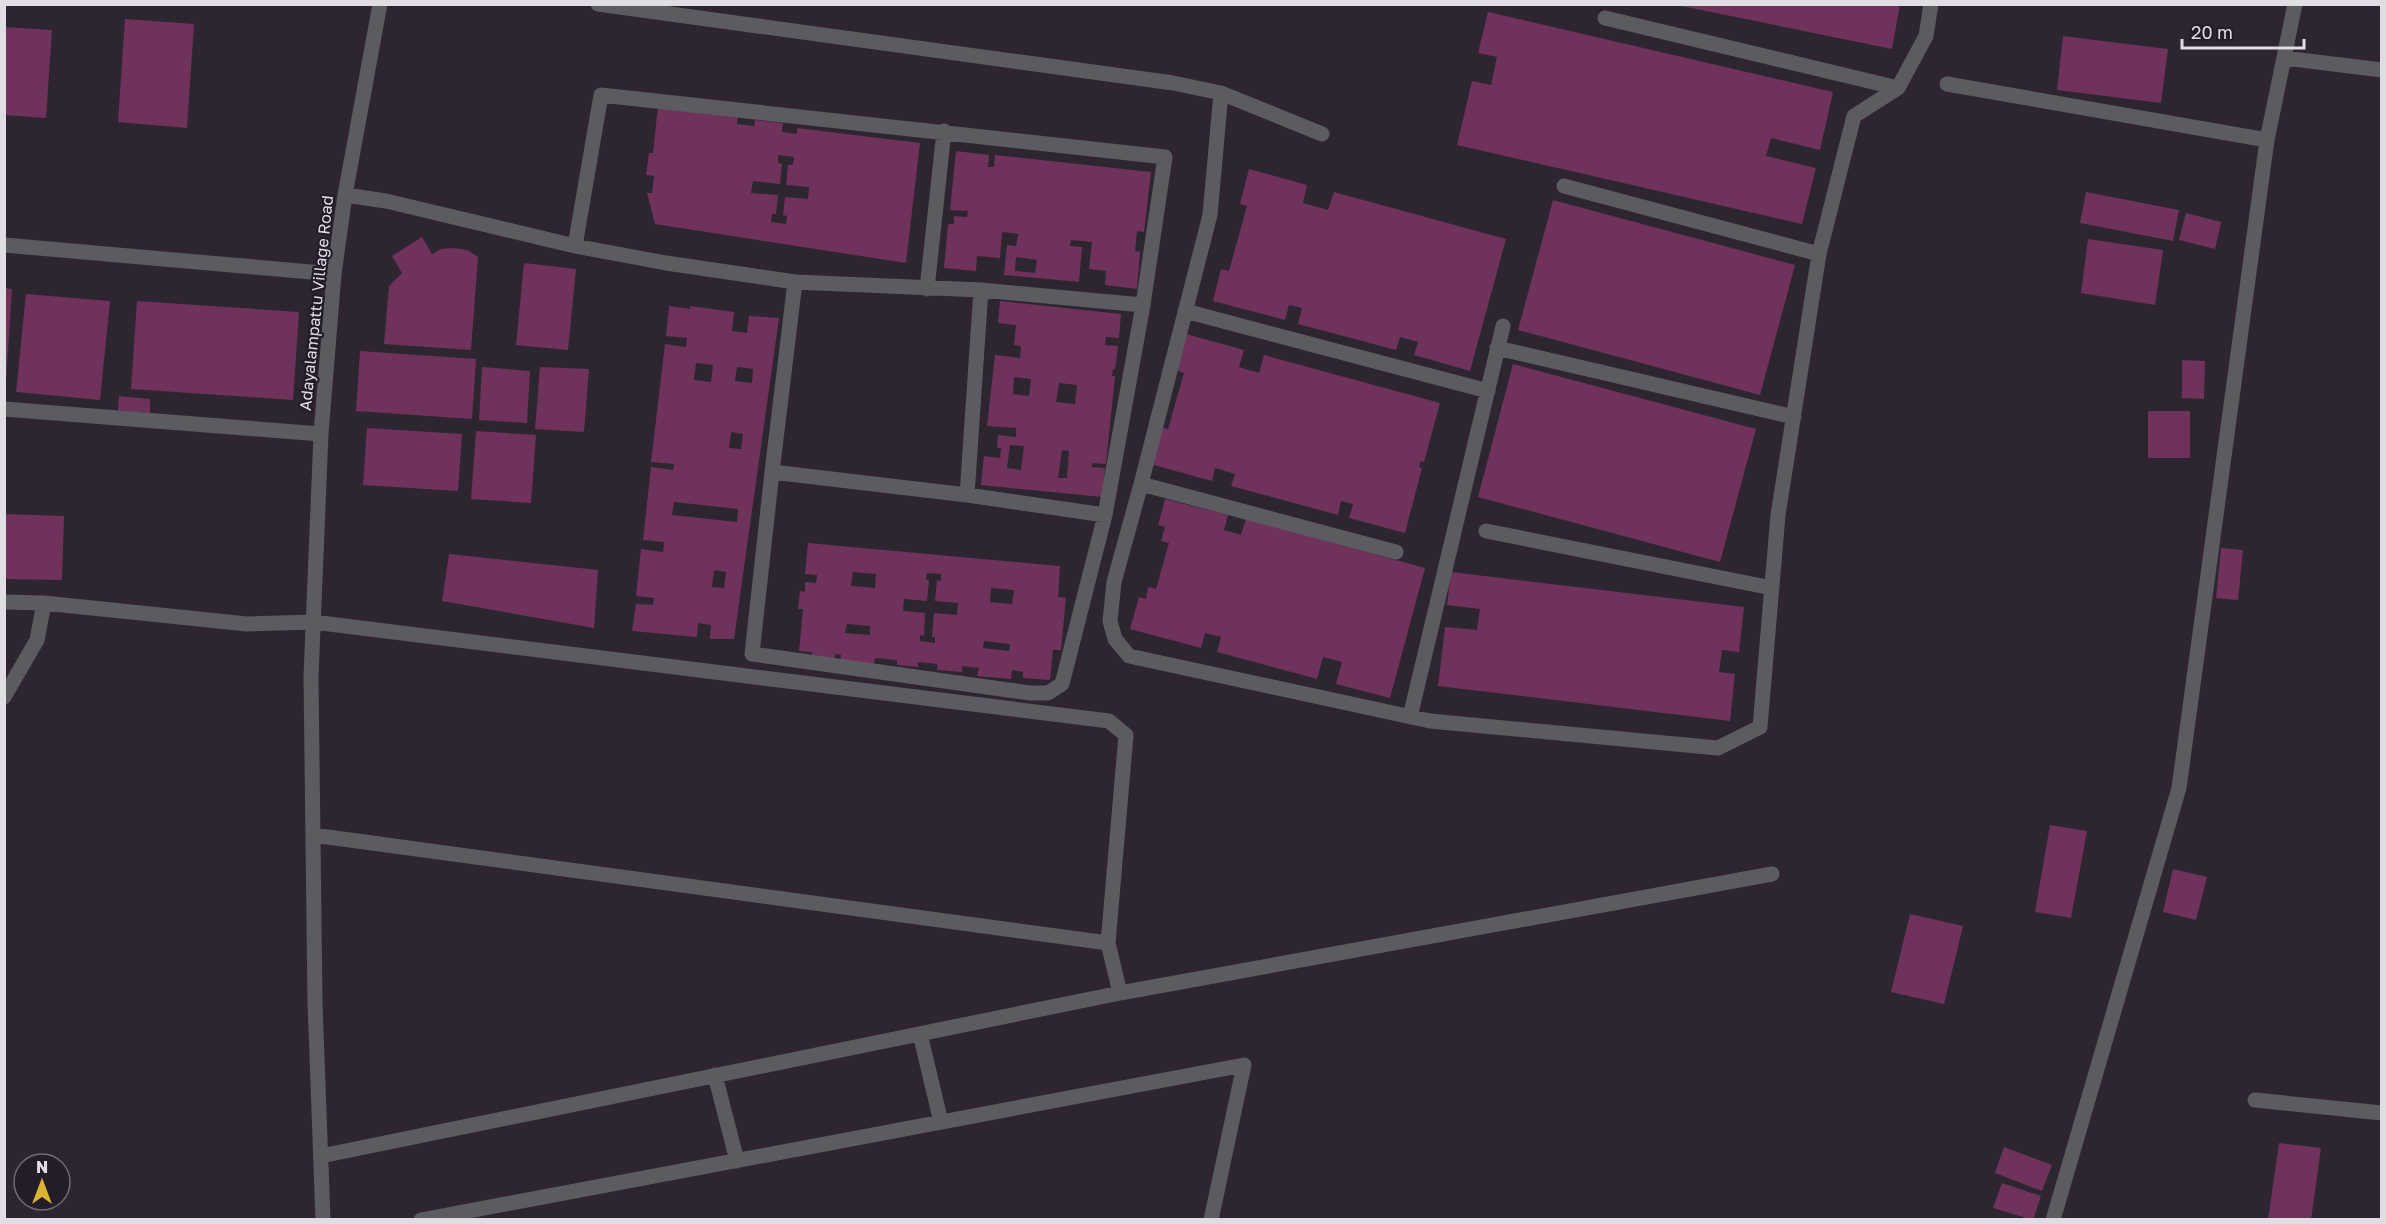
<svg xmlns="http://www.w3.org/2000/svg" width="2386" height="1224" font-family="'Golos Text',sans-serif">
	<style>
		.building { fill: #6f325b; fill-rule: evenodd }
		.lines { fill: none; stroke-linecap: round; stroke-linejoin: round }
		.minor { stroke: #5b5b61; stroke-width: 15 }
		.labels { text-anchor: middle; stroke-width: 4.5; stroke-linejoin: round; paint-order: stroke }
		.street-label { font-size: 16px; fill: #e1dde4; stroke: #231d27 }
	</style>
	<rect width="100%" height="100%" fill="#2d2631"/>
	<path class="building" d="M1672,4H1900L1892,49Z
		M1488,12L1833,92L1820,150L1771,138L1766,156L1816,168L1802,224L1457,145L1472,81L1491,85L1497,57L1478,53Z
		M125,19L194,24L187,128L118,122Z
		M4,27L52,30L46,118L4,115Z
		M2063,36L2168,49L2161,103L2057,90Z
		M658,106L738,116L737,124L754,126L755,120L783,123L782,132L797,134V128L920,143L906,263L655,224L647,193H652L654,176L646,175L649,153H653ZM778,155L794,157L793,165H788L786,185L809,187L808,199L785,197L783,215L787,216L786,224L771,222L772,214H776L778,195L751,193L753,181L780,184L782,164L778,163Z
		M956,151L989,155L988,167H994L995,155L1151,172L1144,232L1137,231L1135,251L1140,252L1137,289L1105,285L1106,271L1089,269L1092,242L1071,240L1070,246L1082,247L1079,282L1004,275L1007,245L1016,246L1018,234L1002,232L1000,258L977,256L976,271L944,268L948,224H954V216L967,217L968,211L950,210ZM1016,257L1037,260L1035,273L1015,271Z
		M1249,169L1307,185L1303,203L1328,210L1334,192L1506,239L1470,371L1414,355L1418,342L1400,337L1396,350L1298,324L1302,308L1289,305L1285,320L1213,301L1221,269L1229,271L1247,206L1240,204Z
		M2086,192L2179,210L2173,241L2080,223Z
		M1553,200L1795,265L1760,395L1518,330Z
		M2186,213L2221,222L2215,249L2179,240Z
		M422,237L432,254L441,249L454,248L467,250L478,257L471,350L384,344L389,286L402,273L392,256Z
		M2088,239L2163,250L2155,305L2081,293Z
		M524,263L576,269L568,350L516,345Z
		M4,288L12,289L6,381H4Z
		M26,294L110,301L100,400L16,392Z
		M137,301L299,312L293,400L131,389Z
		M1000,301L1121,314L1119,338L1106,337L1105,345L1118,346L1115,370L1113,369L1112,376H1115L1106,464L1092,463V467L1105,468L1102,497L981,485L984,456L1000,458L1001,448H997L998,435L1016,437V428L987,426L995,355L1020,358L1021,346L1014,345L1016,325L998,323ZM1014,377L1031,379L1029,396L1013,394ZM1059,383L1077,385L1075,404L1056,402ZM1010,445L1024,446L1021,470L1007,468ZM1062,450L1069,451L1067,478H1058Z
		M669,306L690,309V306L734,312L732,331L747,333L749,316L779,318L734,639H710L711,625L698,623L697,637L632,631L636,604L653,605L654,598L636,596L641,549L663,552L664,542L643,540L651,467L673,470L674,464L651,462L665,344L686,347L687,338L666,336ZM696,363L713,365L711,382L694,380ZM737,367L753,369L752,383L735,381ZM731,432L743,434L741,449L729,448ZM674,502L738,509L737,522L672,515ZM714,570L726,572L724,588L712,587Z
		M1186,334L1244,350L1239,367L1259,373L1264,355L1440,403L1424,462L1421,461L1419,467L1422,468L1405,533L1349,518L1353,504L1341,501L1338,515L1231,486L1235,474L1215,468L1212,481L1150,464L1160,427L1168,429L1184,373L1176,370Z
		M360,351L476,359L472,419L356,411Z
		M2182,360L2205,361L2204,399L2182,398Z
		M1513,364L1756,429L1720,562L1478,497Z
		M482,367L530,371L527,423L479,420Z
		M540,367L589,369L584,432L535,429Z
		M119,396L150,399V413L118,411Z
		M2148,411H2190V458H2148Z
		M367,428L462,434L458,491L363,485Z
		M476,431L536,435L531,503L471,499Z
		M1165,499L1228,515L1224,530L1241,535L1246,519L1425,568L1390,698L1336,684L1342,662L1323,657L1317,679L1217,652L1221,637L1205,633L1201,648L1130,629L1139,597L1146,599L1148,587L1156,589L1169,543L1161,541L1165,527L1158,525Z
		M4,514L64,516L62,580L4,579Z
		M808,543L1060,566L1058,597L1066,598L1061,650H1053L1050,680L1023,678V672L1012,670L1011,679L977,676L979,668L962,666V672L937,670V664L918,662V667L897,665V660L875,658L874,664L840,662L841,655L835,654V660L812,658V652L799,651L803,609H798L800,591L805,592V582L816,583L817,575L805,574ZM853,572L876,574L875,588L851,586ZM927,573L941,574V581L937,580L935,601L958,603L957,615L934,613L932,637H935V643L920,641V635L924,636L925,613L903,611L904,599L927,601L929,580H926ZM991,588L1014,590L1012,604L990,602ZM847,624L870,626V635L845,633ZM984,641L1010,644L1009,651L983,648Z
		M2221,548L2243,550L2238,600L2216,598Z
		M449,554L598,570L594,628L442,601Z
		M1451,572L1744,607L1739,652L1722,650L1719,672L1735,674L1730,721L1438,686L1445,627L1477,630L1480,609L1447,605Z
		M2050,825L2087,831L2071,918L2035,912Z
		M2173,869L2207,877L2196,920L2163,912Z
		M1910,914L1963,926L1944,1004L1891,992Z
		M2279,1143L2321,1148L2311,1220H2268Z
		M2004,1147L2052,1165L2042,1191L1995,1173Z
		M2002,1183L2041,1196L2033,1220L1993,1208Z"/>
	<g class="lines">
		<path class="minor" d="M598,4L1173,83L1221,93L1210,215L1141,484L1114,582L1110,621L1115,639L1129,656L1430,721L1718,748L1760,727L1778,515L1819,254L1854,116L1898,88L1926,36L1931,4
			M1605,18L1898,88
			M2284,58L2382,70
			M1947,84L2267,140
			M1221,93L1322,134
			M1564,186L1819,254
			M345,195L386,201L575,246L666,263L795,282L981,290L1143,305
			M4,245L334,274
			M575,246L601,95L1165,157L1143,305L1105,515L1062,684L1048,693H1030L752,654L772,472
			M795,282L772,472L967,495L1105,515
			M927,289L944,131
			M1185,311L1488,391
			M1497,348L1794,417
			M4,409L321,434L334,274L345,195L380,4
			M321,434L311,677L315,1003L323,1220
			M1141,484L1396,552
			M967,495L981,290
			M1486,531L1772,588
			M4,602L44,603
			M4,697L37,640L44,603L247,624L313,622L1109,721L1126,735L1108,943L313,835
			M1410,717L1503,326
			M1108,943L1120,993L1772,874
			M920,1034L941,1122
			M715,1075L737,1161
			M2255,1100L2382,1113
			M321,1156L1120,993
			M421,1220L1244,1065L1211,1220
			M2053,1220L2179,788L2267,140L2295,4"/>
	</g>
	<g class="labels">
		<g class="street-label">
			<text transform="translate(316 303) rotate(-84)" y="6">Adayalampattu Village Road</text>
		</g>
	</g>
	<rect width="2386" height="1224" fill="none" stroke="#e1dde4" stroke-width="12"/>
	<g transform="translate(42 1182)"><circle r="28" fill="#231d27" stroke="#6f6a73" stroke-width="1.5"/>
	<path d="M0-4.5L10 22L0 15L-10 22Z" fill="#dbb333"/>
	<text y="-9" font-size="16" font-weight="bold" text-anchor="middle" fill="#e1dde4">N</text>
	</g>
	<path d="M2182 39v9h122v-9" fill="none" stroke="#e1dde4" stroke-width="3"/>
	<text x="2191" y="39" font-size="18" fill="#e1dde4" stroke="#231d27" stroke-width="4.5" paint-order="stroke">20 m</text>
</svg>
